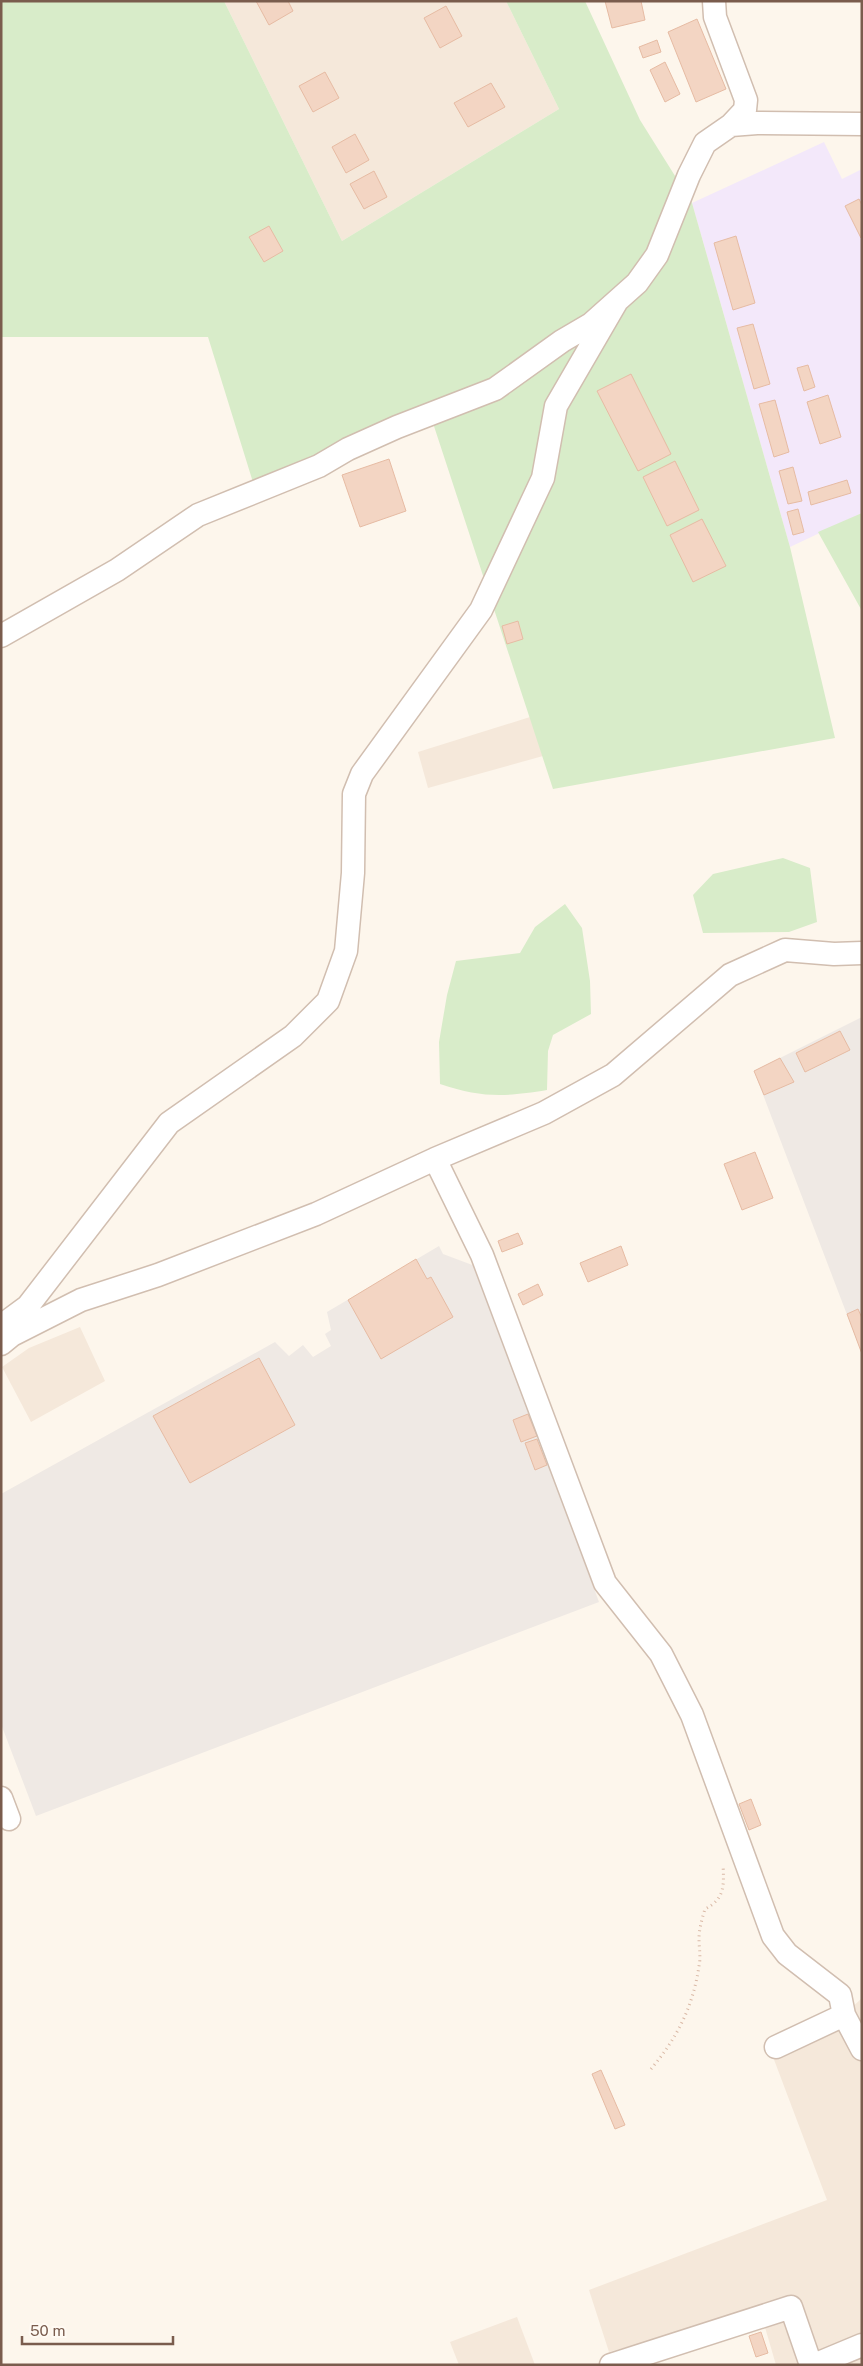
<svg xmlns="http://www.w3.org/2000/svg" width="863" height="2366" font-family="'Public Sans',sans-serif">
	<style>
		.residential { fill: #f5e8da }
		.industrial { fill: #efe9e4 }
		.education { fill: #f3e8fa }
		.green { fill: #d8ecc9 }
		.building { fill: #f3d5c3; stroke: #e6bba3 }
		.lines { fill: none; stroke-linecap: round; stroke-linejoin: round }
		.street-casing { stroke: #d1beb0; stroke-width: 25 }
		.path { stroke: #d9b8a5; stroke-width: 3; stroke-dasharray: 1 4; stroke-linecap: butt }
		.street { stroke: #fff; stroke-width: 22 }
	</style>
	<rect width="100%" height="100%" fill="#fdf6ec"/>
	<path class="residential" d="M224,1H506L559,109L342,241Z
		M530,717L543,756L428,788L418,752Z
		M80,1327L105,1381L31,1422L2,1367L29,1348Z
		M862,1998V2365H776L760,2310L609,2352L589,2290L827,2200L770,2049L844,2015Z
		M517,2317L535,2365H459L450,2342Z"/>
	<path class="industrial" d="M862,1017V1354L754,1071Z
		M439,1246L443,1254L475,1266L599,1602L36,1816L1,1724V1494L275,1342L289,1356L303,1345L313,1357L331,1346L325,1334L331,1330L327,1312Z"/>
	<path class="education" d="M824,142L842,179L862,169V513L790,547L692,203Z"/>
	<path class="green" d="M1,1H224L342,241L559,109L506,1H585L640,120L692,203L790,547L835,738L553,789L430,414L256,492L208,337H1Z
		M862,513V611L818,532Z
		M783,858L810,868L817,922L789,932L703,933L693,895L713,874Z
		M565,904L582,928L590,981L591,1014L553,1035L548,1051L547,1090C504,1097 482,1098 440,1084L439,1042L447,995L456,961L520,953L535,927Z"/>
	<path class="building" d="M256,1H288L293,11L269,25Z
		M605,1H641L645,20L612,28Z
		M446,6L462,36L440,48L424,18Z
		M697,19L726,89L696,102L668,32Z
		M657,40L661,52L643,58L639,47Z
		M665,62L680,94L665,102L650,70Z
		M325,72L339,98L313,112L299,86Z
		M491,83L505,107L468,127L454,103Z
		M355,134L369,160L346,173L332,147Z
		M374,171L387,197L364,209L350,184Z
		M859,199L862,205L861,238L845,206Z
		M269,226L283,251L264,262L249,237Z
		M736,236L755,303L733,310L714,243Z
		M753,324L770,384L754,389L737,328Z
		M808,365L815,387L804,391L797,368Z
		M631,374L671,454L638,471L597,391Z
		M828,395L841,437L820,444L807,402Z
		M775,400L789,452L774,457L759,404Z
		M389,459L406,511L360,527L342,475Z
		M675,461L699,510L667,526L643,477Z
		M793,467L802,501L788,504L779,471Z
		M847,480L851,493L811,505L808,492Z
		M798,509L804,532L793,535L787,512Z
		M702,519L726,566L693,582L670,535Z
		M518,621L523,639L507,644L502,626Z
		M840,1031L850,1050L805,1072L796,1053Z
		M780,1058L794,1082L764,1095L754,1071Z
		M755,1152L773,1198L742,1210L724,1164Z
		M518,1233L523,1244L502,1252L498,1241Z
		M621,1246L628,1265L588,1282L580,1263Z
		M416,1259L427,1279L431,1277L453,1317L381,1359L348,1300Z
		M538,1284L543,1295L523,1305L518,1294Z
		M858,1309L862,1318V1354L847,1314Z
		M259,1358L295,1425L190,1483L153,1416Z
		M528,1414L537,1436L521,1442L513,1420Z
		M537,1439L547,1465L535,1470L525,1443Z
		M751,1799L761,1825L749,1830L739,1804Z
		M601,2070L625,2125L615,2129L592,2074Z
		M761,2332L768,2353L756,2357L749,2336Z"/>
	<g class="lines">
		<defs>
			<path id="street" d="M714,1L715,17L746,100L745,110L731,125
				M1,636L117,570L198,515L319,466L348,449L397,427L495,389L562,341L591,324L637,283L657,255L689,175L705,143L731,125L757,123L862,124
				M435,1159L482,1255L605,1583L661,1654L692,1715L773,1936L787,1954L840,1995L844,2015
				M1,1326L28,1306L169,1123L293,1036L328,1001L346,951L353,873L354,794L362,774L481,610L543,478L556,406L617,301
				M1,1344L12,1335L81,1300L158,1275L316,1214L435,1159L544,1113L613,1075L730,975L785,950L834,954L862,953
				M1,1798L9,1819
				M776,2047L844,2015L862,2049
				M611,2365L791,2307L811,2365
				M814,2365L862,2345"/>
		</defs>
		<use href="#street" class="street-casing"/>
		<path class="path" d="M651,2069C677,2038 693,2007 699,1966C701,1957 699,1948 699,1939C699,1929 702,1919 705,1909C725,1899 724,1885 723,1865"/>
		<use href="#street" class="street"/>
	</g>
	<rect width="863" height="2366" fill="none" stroke="#7a5c4d" stroke-width="5"/>
	<path d="M22 2336v8h151v-8" fill="none" stroke="#7a5c4d" stroke-width="2.5"/>
	<text x="30" y="2336" font-size="15" fill="#7a5c4d" stroke="#fffaf3" stroke-width="4" paint-order="stroke">50 m</text>
</svg>
